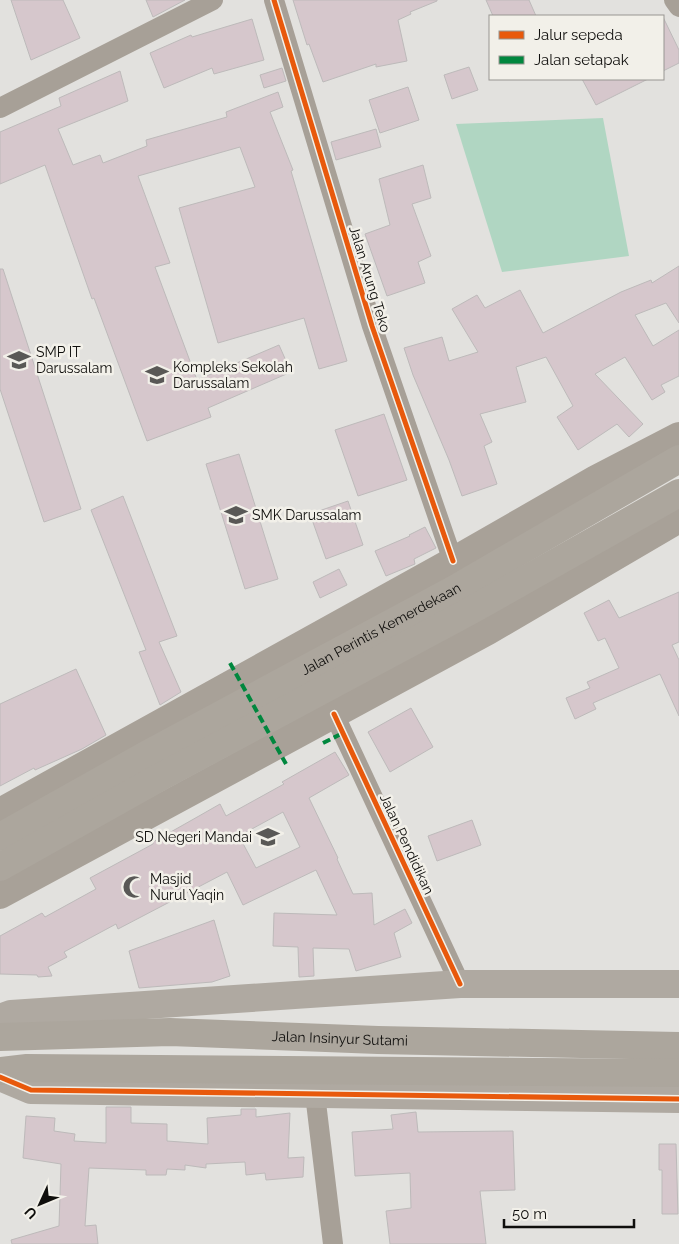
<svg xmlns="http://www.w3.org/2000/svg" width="679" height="1244" font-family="Raleway,sans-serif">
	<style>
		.green { fill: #b0d6c2 }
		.building { fill: #d6c7cc; stroke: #bdbaba; fill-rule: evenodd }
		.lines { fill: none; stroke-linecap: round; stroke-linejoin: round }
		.street { stroke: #a7a097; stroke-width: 20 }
		.secondary { stroke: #afa9a1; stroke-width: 28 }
		.primary { stroke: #a8a198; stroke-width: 28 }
		.highway { stroke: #aca69d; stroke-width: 28 }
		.quiet { stroke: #00873e; stroke-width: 4; stroke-dasharray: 8 4; stroke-linecap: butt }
		.cycleway-casing { stroke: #f2f0e9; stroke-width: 8 }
		.cycleway { stroke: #e8590c; stroke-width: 5 }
		.labels { text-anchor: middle; stroke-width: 5; stroke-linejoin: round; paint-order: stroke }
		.street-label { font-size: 14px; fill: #0f0e0c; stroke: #f2f0e9 }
		.poi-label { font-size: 14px; fill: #0f0e0c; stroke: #f2f0e9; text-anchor: start }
	</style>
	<rect width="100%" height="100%" fill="#e2e1de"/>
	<path class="green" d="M603,118L629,256L502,272L456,124Z"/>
	<path class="building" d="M11,0H63L80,38L31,60Z
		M146,0H185L153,17Z
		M293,0H437V1L410,12L411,14L398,20L407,61L376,67V64L323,82L309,44L307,45Z
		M486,0H529L536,16H493Z
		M663,17L679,50V63L663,71Z
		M252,19L264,60L214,74L212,68L164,88L150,53L191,35L192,37Z
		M469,67L478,90L452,99L444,75Z
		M282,68L286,81L264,88L260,75Z
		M120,71L128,101L58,129L73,165L100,155L103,163L147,146L146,140L227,117L226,112L278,92L283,107L270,112L293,170L291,171L347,361L319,369L304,318L218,343L179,208L255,187L240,147L138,176L170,263L155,267L197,380L279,345L291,372L208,408L211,417L147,441L94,298L92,299L45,165L0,184V132L61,106L59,98Z
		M582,79H648L596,105Z
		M408,87L419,120L380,133L369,100Z
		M376,129L381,147L336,160L331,142Z
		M423,165L431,198L412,204L431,256L418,262L425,283L387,296L365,234L390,225L379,179Z
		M679,266V323L666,303L635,315L653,346L679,330V376L661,385L665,392L652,400L625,357L595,374L643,424L629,437L617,424L578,450L557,417L573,406L546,357L516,367L526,402L480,414L492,442L484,446L497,484L462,496L449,460L413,375L404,348L442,337L449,361L478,352L452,309L477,295L485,308L520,290L543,333L621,292L651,280L652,283Z
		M0,269H3L81,509L44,522L0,389Z
		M384,414L407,480L358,496L335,430Z
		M239,454L278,579L245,589L206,464Z
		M123,496L177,636L159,642L181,692L160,705L139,652L146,650L91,510Z
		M348,501L363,545L326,559L310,514Z
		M425,527L436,548L414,559L415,564L386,576L375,551L410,536L409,535Z
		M339,569L347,585L320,598L313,582Z
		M679,592V642L672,645L679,660V716L660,674L593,703L596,709L575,719L566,698L590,688L587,682L619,668L605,638L598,641L584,613L609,600L619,618Z
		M76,669L106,735L82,749L35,770L34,768L0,786V704Z
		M411,708L433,747L390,772L368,732Z
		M335,752L349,775L309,798L338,858L337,859L353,894L372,893L374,925L405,909L412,923L394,933L401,957L356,971L349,949L313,948L314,976L299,977L298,947L273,946L274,913L337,915L316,870L243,905L227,872L118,929L116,924L64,952L67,957L48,967L52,976L38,977L37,975L0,974V936L42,913L45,917L96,889L90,878L153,844V842L199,816L220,804L226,816L284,784L282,782ZM283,812L300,847L256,868L239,836Z
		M472,820L481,845L437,861L428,836Z
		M214,920L230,976L212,982L139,988L129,951Z
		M106,1107H131V1123L167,1124V1141L208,1144L207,1118L241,1115V1109H256V1117L290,1113L288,1158L304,1157L303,1177L266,1180L265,1173L246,1175L245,1162L206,1164V1168L185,1165V1170L167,1169L166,1175H146V1170L89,1168L85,1226L96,1225L98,1244H12L11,1240L59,1226L61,1164L23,1158L26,1116L55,1118L54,1131L75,1134L74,1141L106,1143Z
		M416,1112L418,1132L513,1131L515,1190L480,1191L486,1244H390L386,1211L411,1208L410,1173L355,1176L352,1132L393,1129L391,1115Z
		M659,1144H676L678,1214H662V1170H659Z"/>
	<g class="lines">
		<path class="street" d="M274,0L372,326L453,561
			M674,0L679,7
			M0,108L213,0
			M334,714L460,984
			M315,1094L333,1244"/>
		<path class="secondary" d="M0,1018L11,1014L460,984H679
			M0,1077L31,1090L679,1099"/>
		<path class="primary" d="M0,812L453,561L596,479L679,436
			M0,895L488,631L679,519"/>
		<g class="highway">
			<path id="s1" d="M0,837L148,754L453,590L679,459"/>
			<path d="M0,867L162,776L468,612L679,493"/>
			<path id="s2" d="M0,1037L170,1032L378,1040L679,1046"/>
			<path d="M0,1071L27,1068L679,1073"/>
		</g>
		<path class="quiet" d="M230,663L286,764
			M323,743L343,733"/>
		<defs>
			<path id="cycleway" d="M274,0L372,326L453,561
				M334,714L460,984
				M0,1077L31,1090L679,1099"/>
		</defs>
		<use href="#cycleway" class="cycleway-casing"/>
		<use href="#cycleway" class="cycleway"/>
	</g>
	<defs>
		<symbol id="school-bare" viewBox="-9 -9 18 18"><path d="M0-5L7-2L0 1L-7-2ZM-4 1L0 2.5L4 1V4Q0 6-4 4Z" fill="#595856" stroke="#f2f0e9" stroke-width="2.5" paint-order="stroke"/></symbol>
		<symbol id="mosque-bare" viewBox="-9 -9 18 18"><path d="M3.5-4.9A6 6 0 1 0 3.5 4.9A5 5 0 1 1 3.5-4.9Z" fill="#595856" stroke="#f2f0e9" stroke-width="2.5" paint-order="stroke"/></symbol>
	</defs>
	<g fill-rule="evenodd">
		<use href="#school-bare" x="3" y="344" width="32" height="32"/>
		<use href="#school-bare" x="141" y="359" width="32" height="32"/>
		<use href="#school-bare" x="220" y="499" width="32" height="32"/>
		<use href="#school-bare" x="252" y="821" width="32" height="32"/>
		<use href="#mosque-bare" x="118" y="871" width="32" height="32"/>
	</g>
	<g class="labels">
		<g class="street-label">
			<text transform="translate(370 279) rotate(73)" y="5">Jalan Arung Teko</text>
			<text dy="5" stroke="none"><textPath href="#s1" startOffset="434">Jalan Perintis Kemerdekaan</textPath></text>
			<text transform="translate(407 844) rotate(65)" y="5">Jalan Pendidikan</text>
			<text dy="5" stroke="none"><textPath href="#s2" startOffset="340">Jalan Insinyur Sutami</textPath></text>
		</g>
		<g class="poi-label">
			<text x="36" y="357">SMP IT<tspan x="36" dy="16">Darussalam</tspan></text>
			<text x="173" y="372">Kompleks Sekolah<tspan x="173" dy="16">Darussalam</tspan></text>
			<text x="252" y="520">SMK Darussalam</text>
			<text x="252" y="842" text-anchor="end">SD Negeri Mandai</text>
			<text x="150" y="884">Masjid<tspan x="150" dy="16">Nurul Yaqin</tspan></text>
		</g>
	</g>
	<rect x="489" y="15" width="175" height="65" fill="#f2f0e9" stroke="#979691"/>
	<rect x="499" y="31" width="25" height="8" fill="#e8590c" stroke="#979691"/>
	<text x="534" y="40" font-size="15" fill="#0f0e0c">Jalur sepeda</text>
	<rect x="499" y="56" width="25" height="8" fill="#00873e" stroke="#979691"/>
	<text x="534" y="65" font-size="15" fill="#0f0e0c">Jalan setapak</text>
	<g transform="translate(40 1204) rotate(226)" stroke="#f2f0e9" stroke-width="4" paint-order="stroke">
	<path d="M0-4L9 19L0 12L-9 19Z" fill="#0f0e0c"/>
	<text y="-8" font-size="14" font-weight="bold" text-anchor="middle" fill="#0f0e0c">U</text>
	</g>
	<path d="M504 1219v8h130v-8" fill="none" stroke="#0f0e0c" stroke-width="2.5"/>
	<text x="512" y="1219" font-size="15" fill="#0f0e0c" stroke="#f2f0e9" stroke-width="4" paint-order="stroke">50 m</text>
</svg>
